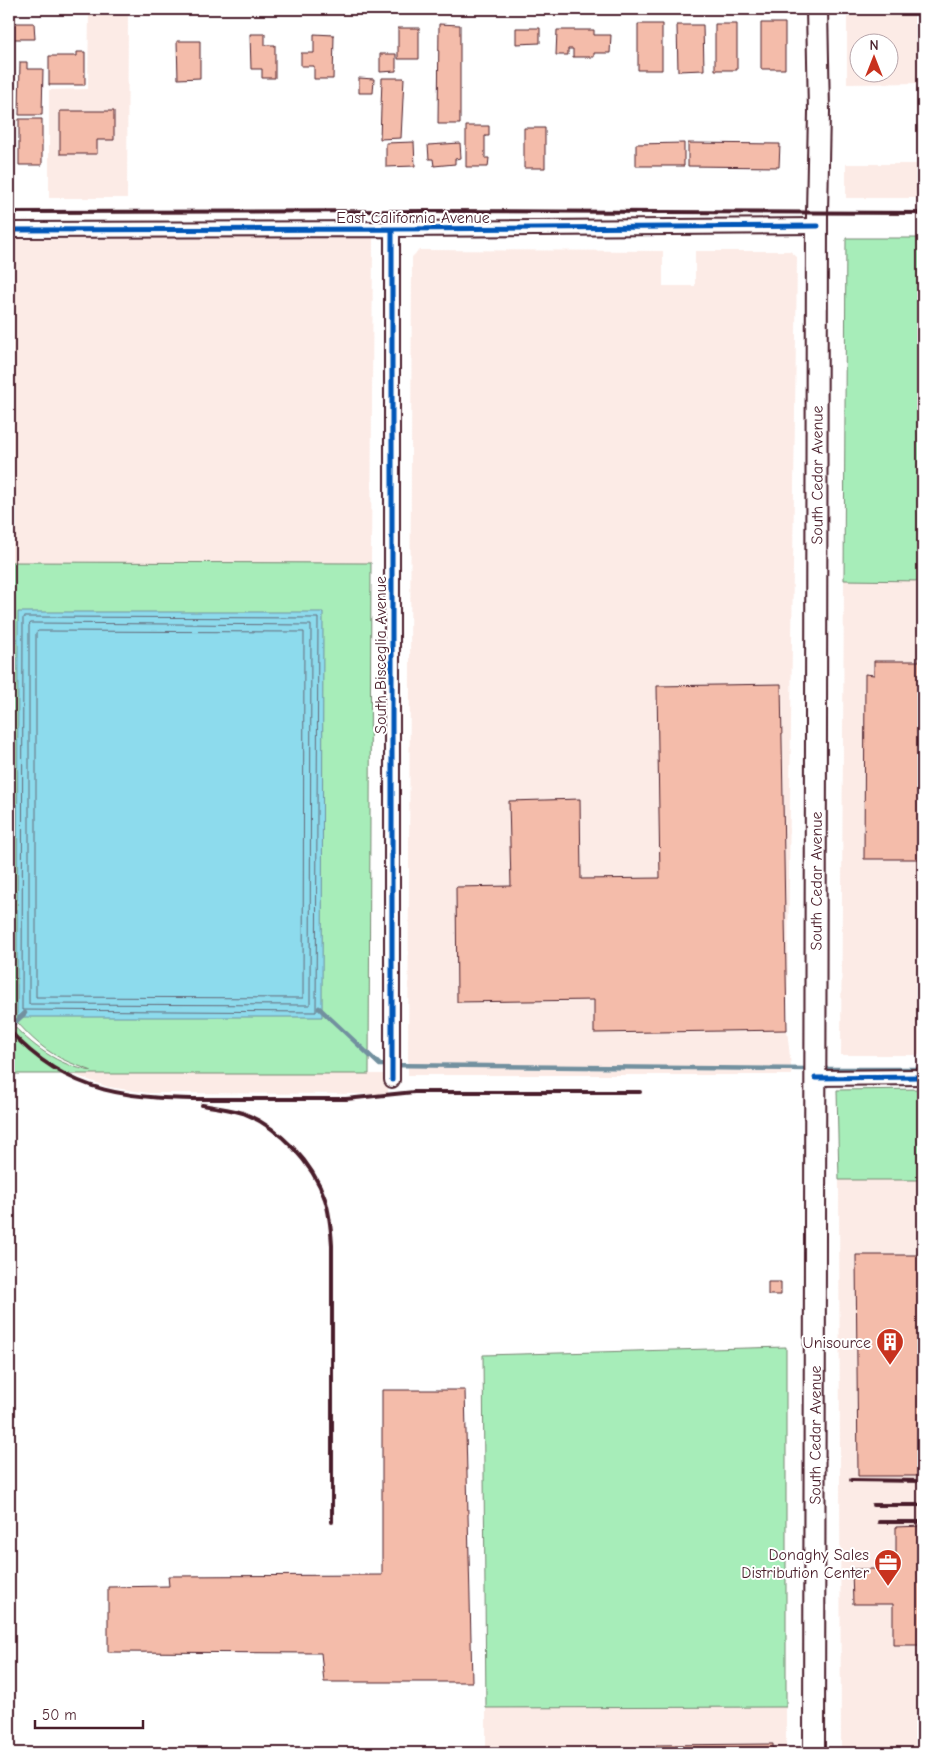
<svg xmlns="http://www.w3.org/2000/svg" width="932" height="1762" font-family="'Comic Neue',sans-serif">
	<style>
		.built { fill: #fcebe6; fill-rule: evenodd }
		.green { fill: #a7edb9; stroke: #788672 }
		.water { fill: #8ddbed; stroke: #72909f }
		.lines { fill: none; stroke-linecap: round; stroke-linejoin: round }
		.shore { stroke: #656a79; stroke-width: 1 }
		.stream { stroke: #72909f; stroke-width: 4.5 }
		.building { fill: #f4bcaa; stroke: #4a1f2b }
		.street-casing { stroke: #4a1f2b; stroke-width: 18 }
		.secondary-casing { stroke: #4a1f2b; stroke-width: 24 }
		.street { stroke: #fff; stroke-width: 14 }
		.secondary { stroke: #fff; stroke-width: 20 }
		.rail { stroke: #4a1f2b; stroke-width: 4 }
		.cycleway-casing { stroke: #fff; stroke-width: 8 }
		.cycleway { stroke: #0057b8; stroke-width: 5 }
		.labels { text-anchor: middle; stroke-width: 4; stroke-linejoin: round; paint-order: stroke }
		.street-label { font-size: 16px; fill: #4a1f2b; stroke: #fff }
		.poi-label { font-size: 16px; fill: #4a1f2b; stroke: #fff; text-anchor: end }
	</style>
	<rect width="100%" height="100%" fill="#fff"/>
	<filter id="ink" filterUnits="userSpaceOnUse"><feTurbulence type="fractalNoise" baseFrequency=".02" numOctaves="2"/><feDisplacementMap in="SourceGraphic" scale="10" xChannelSelector="R" yChannelSelector="G"/><feConvolveMatrix kernelMatrix="1 2 1 2 8 2 1 2 1" color-interpolation-filters="sRGB"/></filter>
	<g filter="url(#ink)">
		<path class="built" d="M847,9H923V83L847,84ZM860,42H890V72H860Z
			M89,12H128L127,198H49V90L88,89Z
			M846,164H923V198H846Z
			M9,237H373L371,563L9,562Z
			M419,250L663,251V286H695V251H790L797,257L787,1030L792,1075H408L412,257Z
			M844,580L923,581V1055H841Z
			M72,1074H388V1094L149,1093L108,1087Z
			M839,1180H923V1753H841Z
			M786,1707V1753H486V1708Z"/>
		<path class="green" d="M846,238H923V581L844,580Z
			M9,562L371,563L369,1074H9V1021C31,1045 58,1066 92,1071C82,1067 72,1064 62,1059C40,1048 24,1031 9,1012Z
			M923,1089V1180H839L837,1090Z
			M786,1347V1707L486,1708L483,1355Z"/>
		<path class="water" d="M18,612H323L322,1017H17Z"/>
		<g class="lines">
			<path class="shore" d="M25,617L318,618L316,1012L22,1010L23,619Z
				M31,623L311,625L310,1005L29,1004V626Z
				M39,631L304,632L303,998L36,997V633Z"/>
			<path class="stream" d="M319,1008L380,1065L809,1069
				M9,1028L25,1013
				M820,1069H923"/>
		</g>
		<path class="building" d="M9,23H34L35,39H9Z
			M761,23H785V69H761Z
			M439,24L460,25V124H438Z
			M638,24H662V70H638Z
			M715,24H737V70H715Z
			M677,25H703L704,70L678,71Z
			M398,28H419V59H398Z
			M516,28H540V43L516,44Z
			M557,30H594V35H611L610,53H594V57H573V49H568V55H556Z
			M250,34H265V45H275V78H262V69H251Z
			M314,34L334,35L333,79H314V66H301V53H314Z
			M177,41H200V78L178,79Z
			M77,52H85V85H49V56H77Z
			M380,54H396V71L380,72Z
			M20,62H27V69H43L42,115H19Z
			M359,78L374,79L373,93H359Z
			M382,78H404L401,138L380,139Z
			M60,111H114V140H97V154H60Z
			M19,119H42V165H19Z
			M466,126H489V136H485V158H489L488,167H466Z
			M524,128H545V168H524Z
			M414,142L415,166L386,167V143Z
			M460,143L461,158L455,159V164L434,166L433,159H429L428,145Z
			M684,143V166H636V144Z
			M688,143L780,144L779,167L688,166Z
			M919,648H923V859H864L865,674L874,675V661H919Z
			M781,684L787,1030L594,1033V1000L457,1002L456,887L511,886L509,801L580,799L581,879L660,878L657,686Z
			M856,1255H923V1476H858Z
			M768,1282H781V1295H768Z
			M382,1390H465L472,1682H324L321,1653L108,1652V1587L169,1586L168,1576L382,1575Z
			M923,1526V1645H893V1604H853L852,1569H896V1527Z
			M773,1744V1753H656V1745Z"/>
		<g class="lines">
			<defs>
				<path id="street" d="M392,229V1080
					M9,230L392,229L818,226
					M815,1078L923,1077"/>
				<g id="secondary">
					<path id="s1" d="M814,1753L817,213L819,112L817,9"/>
				</g>
			</defs>
			<use href="#street" class="street-casing"/>
			<use href="#secondary" class="secondary-casing"/>
			<use href="#street" class="street"/>
			<use href="#secondary" class="secondary"/>
			<path class="rail" d="M9,212L431,211L923,213
				M9,1030C69,1097 134,1099 218,1099C254,1099 291,1099 328,1099H346L414,1092H640
				M202,1105C215,1107 230,1109 243,1113C279,1127 313,1163 325,1199C330,1214 331,1230 332,1245V1522
				M851,1480L923,1481
				M873,1505H923
				M879,1522H923"/>
			<defs>
				<path id="cycleway" d="M392,229V1080
					M9,230L392,229L818,226
					M815,1078L923,1077"/>
			</defs>
			<use href="#cycleway" class="cycleway-casing"/>
			<use href="#cycleway" class="cycleway"/>
		</g>
	</g>
	<defs>
		<symbol id="building-pin" viewBox="-11 -11 22 30"><path d="M0 17L-7.5 6A9.5 9.5 0 1 1 7.5 6Z" fill="#c8321e" stroke="#fff"/><path d="M-4-6H4V6H1V3H-1V6H-4ZM-2.5-4.3h1.7v1.8h-1.7ZM.8-4.3h1.7v1.8H.8ZM-2.5-1h1.7V.8h-1.7ZM.8-1h1.7V.8H.8Z" fill="#fff"/></symbol>
		<symbol id="office-pin" viewBox="-11 -11 22 30"><path d="M0 17L-7.5 6A9.5 9.5 0 1 1 7.5 6Z" fill="#c8321e" stroke="#fff"/><path d="M-6-3h4V-5.5h4V-3h4V5H-6ZM-1-4.5V-3h2v-1.5ZM-6 0V1H6V0Z" fill="#fff"/></symbol>
	</defs>
	<g fill-rule="evenodd">
		<use href="#building-pin" x="874" y="1326" width="32" height="43"/>
		<use href="#office-pin" x="872" y="1547" width="32" height="43"/>
	</g>
	<g class="labels">
		<g class="street-label">
			<text x="413" y="223">East California Avenue</text>
			<text dy="6" stroke="none"><textPath href="#s1" startOffset="1278">South Cedar Avenue</textPath></text>
			<text transform="translate(380 655) rotate(-90)" y="6">South Bisceglia Avenue</text>
			<text dy="6" stroke="none"><textPath href="#s1" startOffset="872">South Cedar Avenue</textPath></text>
			<text dy="6" stroke="none"><textPath href="#s1" startOffset="318">South Cedar Avenue</textPath></text>
		</g>
		<g class="poi-label">
			<text x="871" y="1348">Unisource</text>
			<text x="869" y="1560">Donaghy Sales<tspan x="869" dy="18">Distribution Center</tspan></text>
		</g>
	</g>
	<rect width="932" height="1762" fill="none" stroke="#fff" stroke-width="30"/>
	<rect x="15" y="15" width="902" height="1732" fill="none" stroke="#4a1f2b" stroke-width="2" filter="url(#ink)"/>
	<g transform="translate(874 58)"><circle r="24" fill="#ffffff" stroke="#b7a5aa"/>
	<path d="M0-4L9 19L0 12L-9 19Z" fill="#c8321e"/>
	<text y="-8" font-size="14" font-weight="bold" text-anchor="middle" fill="#4a1f2b">N</text>
	</g>
	<path d="M35 1720v8h108v-8" fill="none" stroke="#4a1f2b" stroke-width="2.5"/>
	<text x="42" y="1720" font-size="15" fill="#4a1f2b" stroke="#ffffff" stroke-width="4" paint-order="stroke">50 m</text>
</svg>
